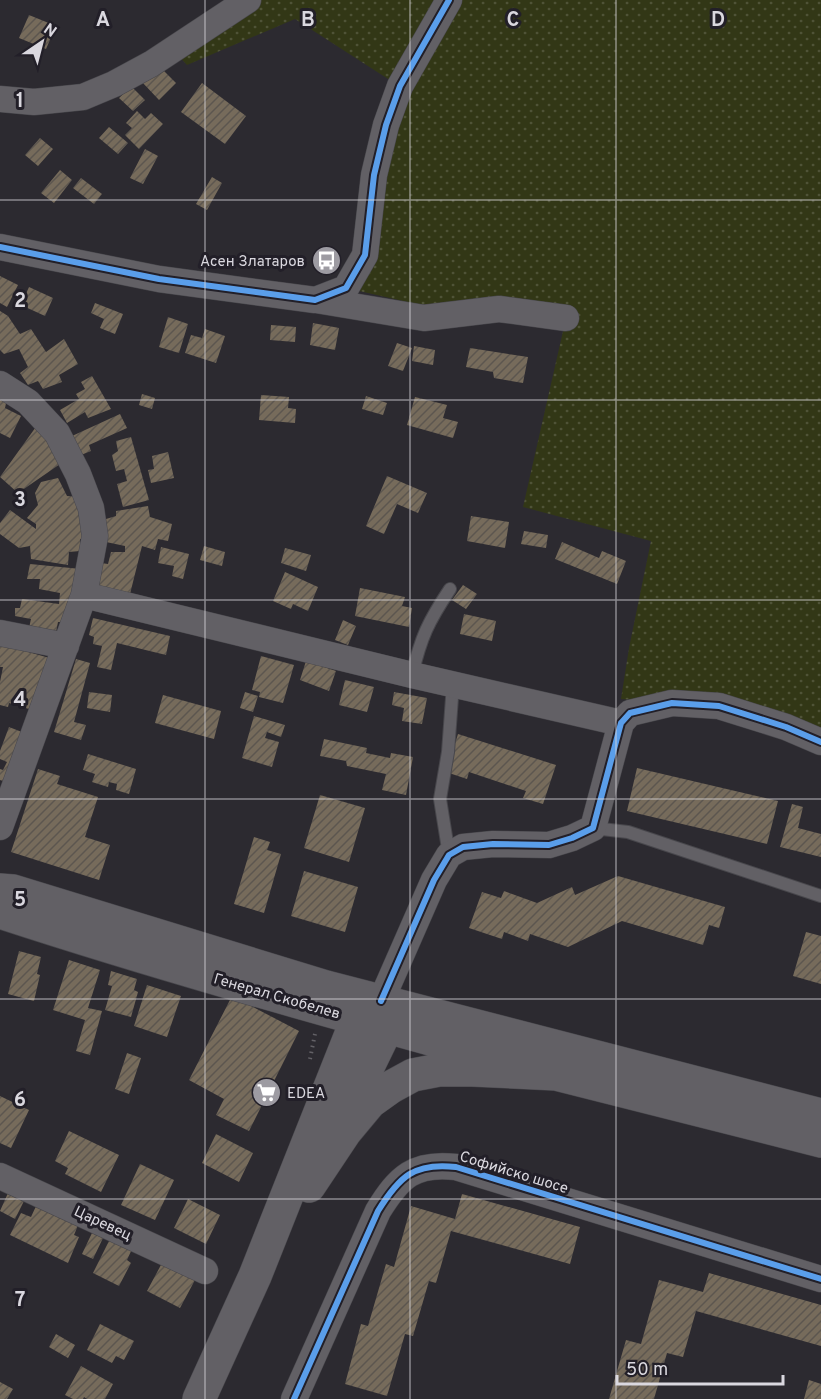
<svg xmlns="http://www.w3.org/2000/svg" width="821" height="1399" font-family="Overpass,sans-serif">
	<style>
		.grass { fill: url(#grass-dots) }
		.building { fill: url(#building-hatch) }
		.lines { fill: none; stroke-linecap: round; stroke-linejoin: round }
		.lane-casing { stroke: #48474c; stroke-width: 14 }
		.street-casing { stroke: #48474c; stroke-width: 27 }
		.secondary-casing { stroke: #48474c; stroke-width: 34 }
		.path { stroke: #636166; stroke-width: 4; stroke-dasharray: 1.5 4.5; stroke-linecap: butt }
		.lane { stroke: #626065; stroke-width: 12 }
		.street { stroke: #626065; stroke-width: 26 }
		.secondary { stroke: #626065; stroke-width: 33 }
		.cycleway-casing { stroke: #221f28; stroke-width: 10 }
		.cycleway { stroke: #5a9eea; stroke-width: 6 }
		.grid { fill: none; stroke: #dad8df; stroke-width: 1.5; stroke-opacity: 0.55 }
		.labels { text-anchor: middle; stroke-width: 6; stroke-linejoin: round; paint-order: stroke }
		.poi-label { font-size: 15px; fill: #dad8df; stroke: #221f28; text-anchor: end }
		.street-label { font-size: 15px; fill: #dad8df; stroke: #221f28 }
		.grid-label { font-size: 20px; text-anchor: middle; font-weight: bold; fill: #dad8df; stroke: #221f28; stroke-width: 6; stroke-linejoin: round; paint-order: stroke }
	</style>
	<defs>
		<pattern id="grass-dots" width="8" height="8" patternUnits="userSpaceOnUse" patternTransform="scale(1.5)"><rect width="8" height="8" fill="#323716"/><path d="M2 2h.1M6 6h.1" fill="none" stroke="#4f5337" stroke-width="1.8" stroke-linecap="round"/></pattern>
		<pattern id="building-hatch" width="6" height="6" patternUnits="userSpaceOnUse" patternTransform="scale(1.5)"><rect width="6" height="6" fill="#766b5b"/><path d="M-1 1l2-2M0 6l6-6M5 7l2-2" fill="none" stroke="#5c564f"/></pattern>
	</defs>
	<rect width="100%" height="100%" fill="#2c2a30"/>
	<path class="grass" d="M248,0H821V743L672,703L621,699L629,648L651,541L523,507L566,318L460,314L346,288L399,86L295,19L187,65L173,50Z"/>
	<path class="building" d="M29,15L56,26L46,49L19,38Z
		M159,66L176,83L159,100L142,82Z
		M202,83L246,116L225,144L181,112Z
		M131,86L145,100L133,111L119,98Z
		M137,111L145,119L151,113L163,124L139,149L125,135L132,128L126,123Z
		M109,127L128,143L118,154L99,138Z
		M40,138L53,149L38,166L25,155Z
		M145,149L158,156L143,184L130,178Z
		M60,170L72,180L54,203L41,193Z
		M212,177L222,183L207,210L196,204Z
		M81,178L102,194L94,204L73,188Z
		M0,276L18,285L7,307L0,303Z
		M29,287L53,298L45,316L21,305Z
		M95,303L123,314L115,334L100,328L104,319L91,313Z
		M0,311L8,316L20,334L31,329L46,352L64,339L78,364L59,375L62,382L43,389L38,381L28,385L20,373L28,367L19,349L4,354L0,350Z
		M168,317L188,324L179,353L159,347Z
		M313,323L339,328L335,350L310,345Z
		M271,325L296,327L295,342L270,340Z
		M205,329L225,336L216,363L185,353L191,335L202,338Z
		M397,343L412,348L403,371L388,366Z
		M414,346L435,350L433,365L412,361Z
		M470,348L528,357L523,383L494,378L493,372L466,367Z
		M92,376L111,409L88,418L85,412L67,423L60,410L79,399L76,394L85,389L81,382Z
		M0,390L8,394L5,408L21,416L10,438L0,433Z
		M142,394L155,398L152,409L139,405Z
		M261,395L289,397L288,408L296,409L295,423L259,420Z
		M366,396L387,403L383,415L362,409Z
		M415,397L447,405L443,418L458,422L453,438L407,425Z
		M120,414L127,428L89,445L91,451L81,455L72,436Z
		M38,424L63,462L18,493L0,477Z
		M131,437L149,500L123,507L117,484L127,481L124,469L116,471L112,455L118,451L116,441Z
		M168,452L174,478L151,483L148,470L154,469L152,456Z
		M387,476L427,493L418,513L397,504L384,534L366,526Z
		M58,478L67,496L83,497L87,541L80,539V551L69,552L68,565L31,559L30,546L19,548L0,534V523L10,510L36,529V524L27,518L38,505L35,493L41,482Z
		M148,506L150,517L172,524L168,541L158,539L155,550L142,546L130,594H98L101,563L108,564L111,552H125V546L106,542V519L116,516V511Z
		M471,516L509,522L505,548L467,541Z
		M524,531L548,535L546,548L521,544Z
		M562,542L599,558L602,551L626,561L617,584L555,559Z
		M204,546L225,552L222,566L200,560Z
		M161,547L189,554L183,579L172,576L174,566L158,563Z
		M285,548L311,555L306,571L281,563Z
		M30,564L81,569L70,622H58L56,632L29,628L31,619L15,616V608H20L22,599L59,604L60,593L39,589L40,579H27Z
		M285,572L318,587L308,611L293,604L291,609L273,601Z
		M463,585L477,594L466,609L452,600Z
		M360,588L405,597L402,606L412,608L409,627L355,616Z
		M464,614L496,621L492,641L460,634Z
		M93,618L170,636L166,655L117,643L111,670L97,667L102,646L93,644L94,637L89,635Z
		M343,620L356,626L348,645L335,640Z
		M0,644L53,659L39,712L9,703L8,707L0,705V682L3,667H0Z
		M261,656L294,665L283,703L259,697L260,692L252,690Z
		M76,659L90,663L74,722L86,725L81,740L54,732Z
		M306,661L336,671L329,691L300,680Z
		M345,680L374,687L367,712L339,705Z
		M89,692L112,695L110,712L87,708Z
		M245,692L258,696L253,712L240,708Z
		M394,692L427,698L422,724L402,721L404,708L392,705Z
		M163,695L221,711L214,739L155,723Z
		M254,716L285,725L281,737L267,732L265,738L279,742L272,767L242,758Z
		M9,727L27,734L8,783L0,780V769L3,770L7,762L0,759V751Z
		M458,734L556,765L543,804L523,798L526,791L469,772L467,779L446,772Z
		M324,739L367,748L366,753L390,758L391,753L413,757L406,795L382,790L386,774L347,766L346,761L320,756Z
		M88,754L136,769L129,794L116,790L117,784L109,782L108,787L92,782L95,774L83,770Z
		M637,768L778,801L767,844L627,811Z
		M38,769L60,776L57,784L98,797L85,837L110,845L99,880L11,852Z
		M320,795L365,808L349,862L304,848Z
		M792,804L803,807L798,828L821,834V857L780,847Z
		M254,837L270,842L267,850L281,854L264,913L234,904Z
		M304,871L358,887L345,932L291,916Z
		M618,876L725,907L719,928L709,925L703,945L622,921L568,947L530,934L528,941L504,932L502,939L469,928L482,892L501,898L504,891L537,903L572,887L575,895Z
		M806,932L821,936V984L793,976Z
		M19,951L41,957L37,974L40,975L34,1001L8,994Z
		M69,960L100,970L88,1008L102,1011L90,1055L76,1051L85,1020L53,1010Z
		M111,971L137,979L134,990L138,992L131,1017L105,1010L112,986L108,985Z
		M147,985L181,996L167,1037L134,1026Z
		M232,996L299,1031L249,1131L216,1115L224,1099L189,1080Z
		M127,1053L141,1058L129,1094L115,1089Z
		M0,1096L29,1110L11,1148L0,1143Z
		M69,1131L119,1155L101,1192L65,1174L68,1168L55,1161Z
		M216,1134L253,1153L239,1182L202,1163Z
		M140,1164L174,1180L155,1220L121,1205Z
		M8,1193L24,1201L15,1219L0,1211Z
		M462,1194L580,1227L570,1264L451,1231L436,1283L429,1281L413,1336L405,1334L387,1396L345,1384L361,1324L368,1326L386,1264L394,1267L411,1206L455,1219Z
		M188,1199L220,1215L206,1244L174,1228Z
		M37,1204L79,1223L74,1235L79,1237L68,1263L10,1235L21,1213L31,1217Z
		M92,1233L103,1238L93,1259L82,1254Z
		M111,1237L132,1249L127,1260L131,1263L119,1286L93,1273Z
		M162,1263L195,1280L180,1308L147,1291Z
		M709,1273L821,1305V1346L696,1311L683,1357L667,1353L654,1399H609L626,1340L641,1344L659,1280L703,1292Z
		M100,1324L134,1341L124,1360L116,1356L112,1363L87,1350Z
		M56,1334L75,1345L68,1358L49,1347Z
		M81,1366L113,1384L105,1399H87L84,1397L83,1399H73L65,1395Z
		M809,1380L821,1384V1399H804Z
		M0,1382L13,1389L7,1399H0Z"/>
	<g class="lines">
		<defs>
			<path id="lane" d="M412,675C421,637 428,622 450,589
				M593,828L628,832L821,896
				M449,855L440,799L448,752L453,684"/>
			<path id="street" d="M0,99L34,102L83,97L114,84L151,64L248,0
				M0,247L159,279L315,300L346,288L365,255L374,175L386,125L400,86L449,0
				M316,300L424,318L499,309L566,318
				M0,384L28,402L57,433L78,474L91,508L95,536L84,595L0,827
				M84,595L412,675L621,723
				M0,633L66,646
				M381,1001L434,880L449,855L463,847L493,844L549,845L572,838L593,828L621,723L630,713L672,703L719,706L786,727L821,742
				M0,1176L205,1271
				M294,1399L378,1211C399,1177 414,1162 456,1167L821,1279"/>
			<path id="secondary" d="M0,890L13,891L326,987L821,1115
				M0,912C183,972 370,1022 556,1074
				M342,1120L397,1007
				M309,1186L345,1132L370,1102L391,1087L413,1075L439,1070H472L556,1074L821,1141
				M199,1399L255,1276L365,999"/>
		</defs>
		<use href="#lane" class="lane-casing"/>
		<use href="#street" class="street-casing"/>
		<use href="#secondary" class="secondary-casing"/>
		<path class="path" d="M310,1059L315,1034"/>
		<use href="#lane" class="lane"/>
		<use href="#street" class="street"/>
		<use href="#secondary" class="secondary"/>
		<defs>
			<path id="cycleway" d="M0,247L159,279L315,300L346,288L365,255L374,175L386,125L400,86L449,0
				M381,1001L434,880L449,855L463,847L493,844L549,845L572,838L593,828L621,723L630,713L672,703L719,706L786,727L821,742
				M294,1399L378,1211C399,1177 414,1162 456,1167L821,1279"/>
		</defs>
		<use href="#cycleway" class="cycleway-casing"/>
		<use href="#cycleway" class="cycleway"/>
	</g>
	<path class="grid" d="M205,0V1399M410,0V1399M616,0V1399M0,200H821M0,400H821M0,600H821M0,799H821M0,999H821M0,1199H821"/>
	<defs>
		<symbol id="bus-disc" viewBox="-11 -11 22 22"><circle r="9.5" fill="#9d9ba2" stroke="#221f28"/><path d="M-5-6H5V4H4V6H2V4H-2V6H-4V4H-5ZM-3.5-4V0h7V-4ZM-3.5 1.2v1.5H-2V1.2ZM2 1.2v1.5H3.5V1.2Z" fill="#fff"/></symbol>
		<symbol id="supermarket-disc" viewBox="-11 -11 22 22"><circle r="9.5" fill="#9d9ba2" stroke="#221f28"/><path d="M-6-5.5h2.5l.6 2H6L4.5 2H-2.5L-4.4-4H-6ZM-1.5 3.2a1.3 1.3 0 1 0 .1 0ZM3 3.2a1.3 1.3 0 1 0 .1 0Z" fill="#fff"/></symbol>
	</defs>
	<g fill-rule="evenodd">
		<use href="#bus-disc" x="310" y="244" width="33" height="33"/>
		<use href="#supermarket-disc" x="250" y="1076" width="33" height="33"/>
	</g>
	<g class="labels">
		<g class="poi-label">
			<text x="305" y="266">Асен Златаров</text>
			<text x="287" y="1098" text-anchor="start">EDEA</text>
		</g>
		<g class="street-label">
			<text transform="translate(277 996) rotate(16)" y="5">Генерал Скобелев</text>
			<text transform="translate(514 1172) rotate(17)" y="5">Софийско шосе</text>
			<text transform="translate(103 1223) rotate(25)" y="5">Царевец</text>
		</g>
	</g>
	<g class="grid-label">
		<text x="103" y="26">A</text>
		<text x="308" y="26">B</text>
		<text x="513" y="26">C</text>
		<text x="718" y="26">D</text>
		<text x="20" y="107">1</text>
		<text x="20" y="307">2</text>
		<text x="20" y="506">3</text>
		<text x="20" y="706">4</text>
		<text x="20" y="906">5</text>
		<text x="20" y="1106">6</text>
		<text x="20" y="1306">7</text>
	</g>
	<g transform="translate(42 42) rotate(35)" stroke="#221f28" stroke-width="4.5" paint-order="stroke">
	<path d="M0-4.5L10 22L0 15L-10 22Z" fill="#dad8df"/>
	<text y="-9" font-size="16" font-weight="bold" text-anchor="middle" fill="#dad8df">N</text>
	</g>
	<path d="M617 1375v9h166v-9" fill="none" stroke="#dad8df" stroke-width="3"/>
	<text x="626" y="1375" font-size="18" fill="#dad8df" stroke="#221f28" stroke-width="4.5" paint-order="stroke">50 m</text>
</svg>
